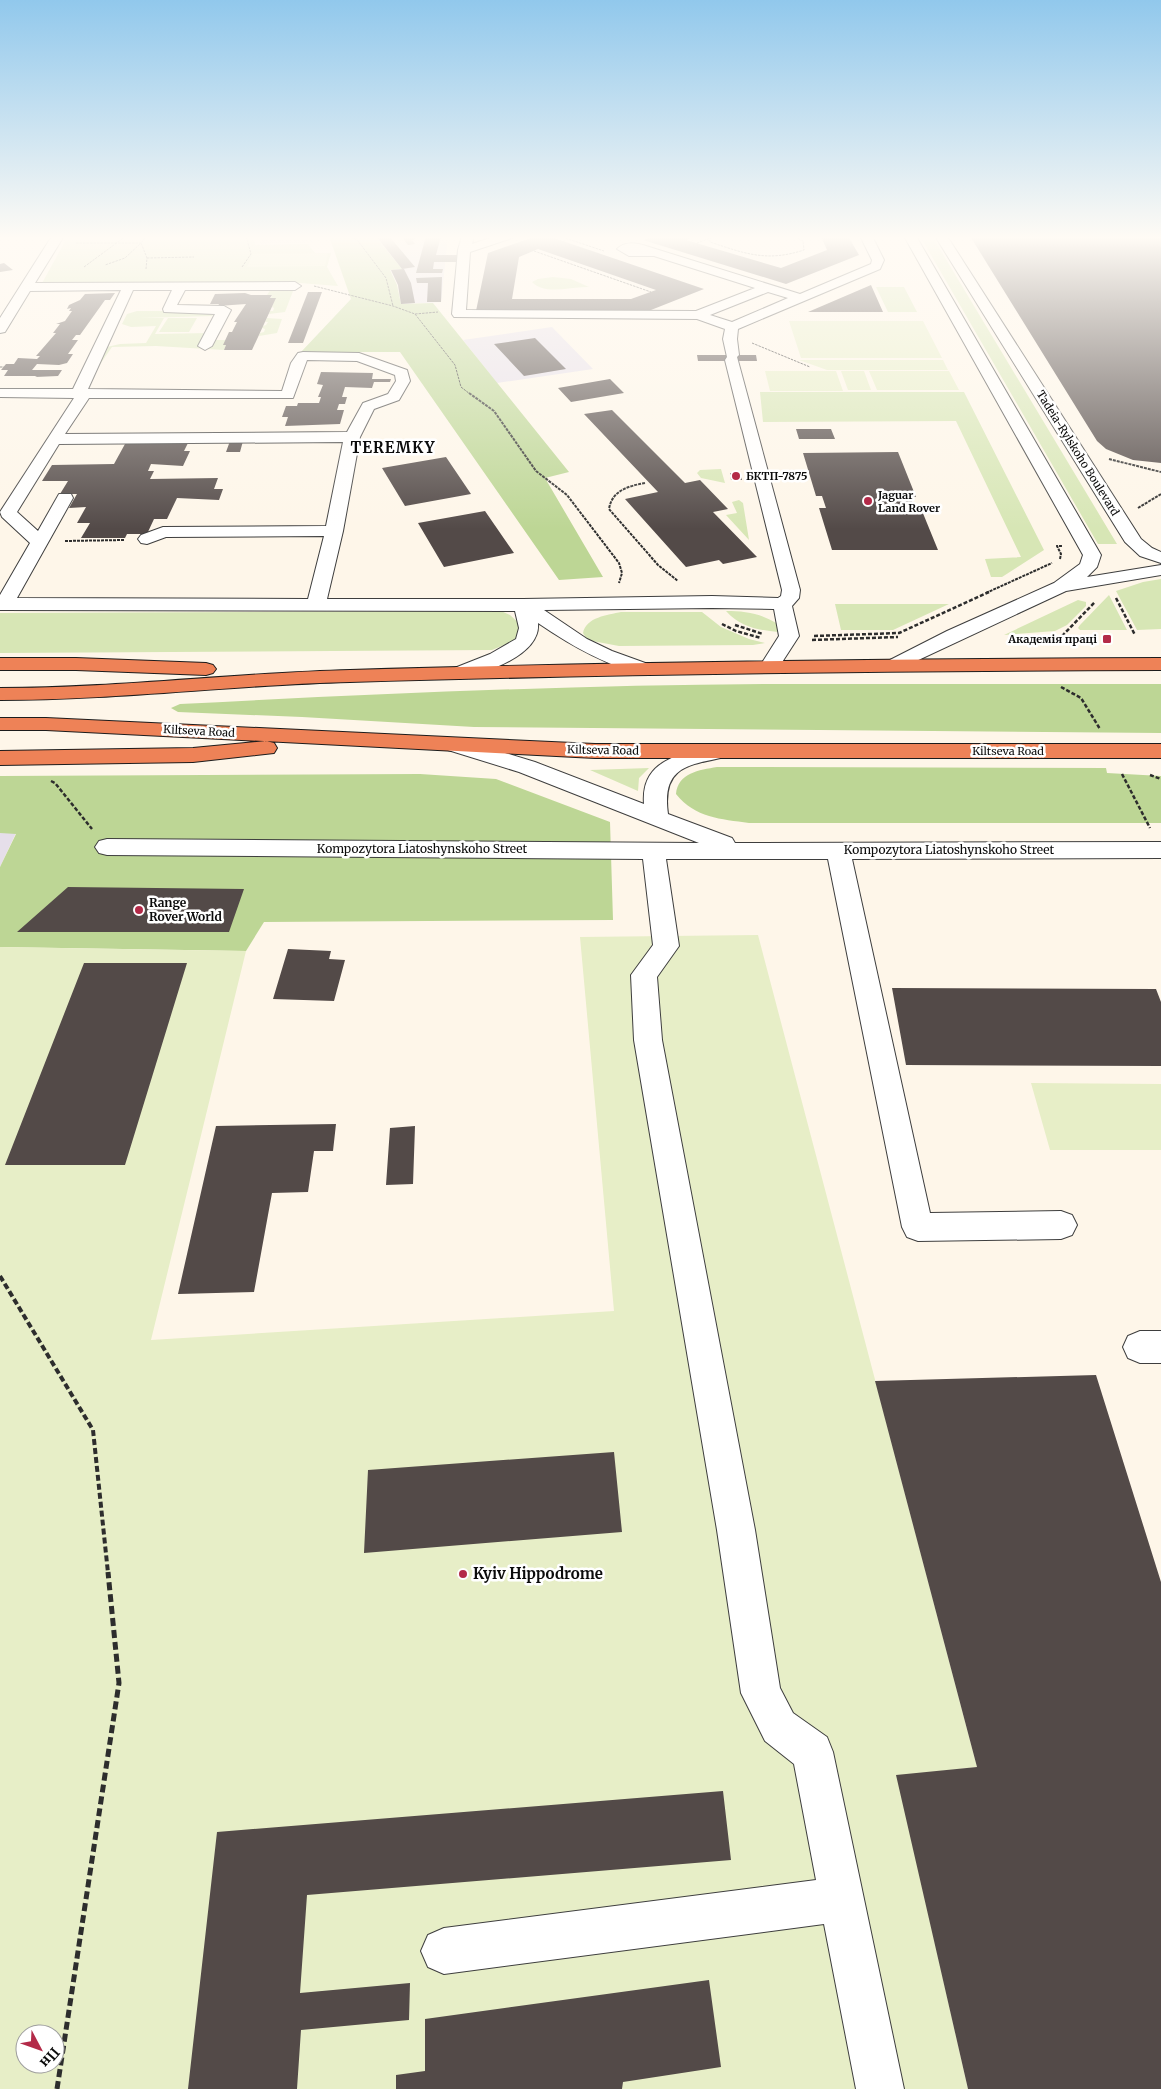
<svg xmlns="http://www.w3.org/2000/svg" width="1161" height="2089" font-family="Merriweather,serif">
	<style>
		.industrial { fill: #e6dfea }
		.green { fill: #d7e6b5 }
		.forest { fill: #bdd695 }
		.pitch { fill: #e7eec7; fill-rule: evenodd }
		.building { fill: #534a48; fill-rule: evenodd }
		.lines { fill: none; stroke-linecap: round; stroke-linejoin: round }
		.minor-casing { stroke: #3e3e3e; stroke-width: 2 }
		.highway-casing { stroke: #1c1c1c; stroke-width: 2 }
		.path-far4 { stroke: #2d2d2d; stroke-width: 1; stroke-dasharray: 2.5 1; stroke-linecap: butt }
		.path-far3 { stroke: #2d2d2d; stroke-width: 2; stroke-dasharray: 3 1; stroke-linecap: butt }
		.path-far2 { stroke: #2d2d2d; stroke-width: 2.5; stroke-dasharray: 4 2; stroke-linecap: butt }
		.path-far1 { stroke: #2d2d2d; stroke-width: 4; stroke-dasharray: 6 3; stroke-linecap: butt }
		.path { stroke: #2d2d2d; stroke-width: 5; stroke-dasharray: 8 4; stroke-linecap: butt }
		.minor { fill: #fff; fill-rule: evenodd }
		.highway { fill: #ee8257; fill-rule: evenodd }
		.poi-dot { fill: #b32a48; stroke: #fff; stroke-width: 2 }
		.labels { text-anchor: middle; stroke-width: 5; stroke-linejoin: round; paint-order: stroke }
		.far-street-label { font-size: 11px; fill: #0b0b0b; stroke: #fff }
		.far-poi-label { font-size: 11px; font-weight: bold; fill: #0b0b0b; stroke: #fff; text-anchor: start }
		.street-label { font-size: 12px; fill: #0b0b0b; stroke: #fff }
		.poi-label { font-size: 12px; font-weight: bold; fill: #0b0b0b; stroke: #fff; text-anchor: start }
		.far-district-label { font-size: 15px; font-weight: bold; letter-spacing: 1px; fill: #0b0b0b; stroke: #fff }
		.near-poi-label { font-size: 15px; font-weight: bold; fill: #0b0b0b; stroke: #fff; text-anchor: start }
	</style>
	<rect width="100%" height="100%" fill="#fef6e9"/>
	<path class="industrial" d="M259,236H312V242L260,244Z
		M375,236H448L441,302L401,304L398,285L390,270L402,268Z
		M552,327L593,369L497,383L463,340Z
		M0,833H16L0,867Z"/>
	<path class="green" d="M68,236H254L255,245L308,244L315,253H331L327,267L338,286L300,283L41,285Z
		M920,236H932L1117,544H1098Z
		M553,277L571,279L589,287C571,286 546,296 532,282L538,279Z
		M876,287H904L917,312H888Z
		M271,289L293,291L285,312L269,314L270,311H273L274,308L272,307L275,298H271L272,295H267Z
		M137,311H208L213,316L139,318H164L155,334L208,333L212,340H225L226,345L224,350L156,346L112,347L85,386L100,357H103L104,355H102L107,347L120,344L146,343L156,326L131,327L122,324L127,314Z
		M168,318H197L189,332H159Z
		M267,318L282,319L277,333L259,336L260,333L264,332L265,329L262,328L263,326L266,325L268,322H265Z
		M760,392H964L1044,550L1002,577H991L985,559L1021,557L956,421L763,422Z
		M721,469L725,483L701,478L697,473L700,470Z
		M739,500L743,503L749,540L726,515L737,513L732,502Z
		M1161,579V629L1137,630L1116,591L1143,582Z
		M1109,595L1127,630H1080L1078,628L1080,625Z
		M1078,600L1086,602V606L1067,625L1055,631L1004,635Z
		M835,604H949L893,630H841Z
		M501,611L510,615L521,625L516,640L492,650L0,653V613Z
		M726,611C744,611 760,613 776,623L778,632C758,630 740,627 726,611Z
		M621,612H702L721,627L749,639L765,643L753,645L619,646L587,640L583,633C586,617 608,615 621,612Z
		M649,768L639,778L638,791L590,770Z"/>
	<path class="forest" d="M329,236H375L402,269L390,270L397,285L401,304L433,303L569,472L545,478L603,577L559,580L400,352H301L351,299Z
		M770,684H1161V733L474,727L302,717L178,712L171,708L180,704C376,694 573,685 770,684Z
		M717,767L1106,768L1107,773L1161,776V823H749C721,819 695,818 676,794C678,773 699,770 717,767Z
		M420,774L496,779L610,822L613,920L264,922L246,951L0,947V867L16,834L0,833V776Z"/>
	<path class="pitch" d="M328,253L325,266L247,267L253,254Z
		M789,321H923L942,358H801Z
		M799,360H943L948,370H827Z
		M765,371H836L843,391H770Z
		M841,371H864L871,390H848Z
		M869,371H949L959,390H877Z
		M758,935L977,1767L897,1776L968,2089H0V947L246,951L151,1340L614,1311L580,937ZM25,2034H55V2064H25Z
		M1031,1083L1161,1084V1150H1050Z"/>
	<path class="building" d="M376,236H389L415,267L402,269Z
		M401,236H413L416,239L412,240L415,244L408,245Z
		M426,236H441L436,255H460L458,262H434L433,269H443L442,273H416Z
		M537,236H548L704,289L651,310L476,311L488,253ZM538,249L656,290L631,299H512L519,257Z
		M654,236H696L686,240L781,268L827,250L821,236H848L859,255L786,284L643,240Z
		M970,236H1161V463L1133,460L1106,449L1097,441Z
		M4,263L13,270L0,272V264Z
		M404,269L411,283L415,303L401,304L398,285L391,270Z
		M442,277L441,302H427L428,283H417L416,278Z
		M871,285L883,312H808Z
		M308,292H322L303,343H288Z
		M115,293L110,300H105L80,335H76L72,340H78L68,354H73L67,363L59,365L37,364L32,370H62L58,376L35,377L37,376H4L8,370H1L6,364H14L18,358L37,359L40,356H36L56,333H53L60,324H56L65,321L72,311H69L71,308L67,309L69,305L80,300L85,294Z
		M245,293L251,295H272L270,298H276L252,350H224L226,345H223L229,332H232L237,322H234L246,304L218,306L219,304H210L215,294Z
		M535,338L566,369L524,376L494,344Z
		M697,355H756L757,361H698Z
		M321,372L373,373L372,379H391L390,382H374L372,388L345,387L342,397H347L345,404H339L337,410H344L340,424L285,426L288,417H282L286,406H297L298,403H319L321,397H318L323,385L317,384Z
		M610,379L624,393L571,402L558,388Z
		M612,410L685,483L700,480L728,509L713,512L757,557L723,564L719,560L686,567L625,499L658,492L584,414Z
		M796,429H831L835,439H799Z
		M230,441H243L240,452H226Z
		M188,443L184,451H190L183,466L151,464L148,471H154L150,479L218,478L214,489H223L219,500L177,498L167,519H154L147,534H127L125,538H81L90,523H77L86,507L69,508L77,494H60L68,481H42L52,465L114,464L125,444Z
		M898,452L916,497H910L914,506H920L938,550H832L819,508H826L822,496H816L803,453Z
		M446,457L471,494L405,506L382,468Z
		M730,473H740L742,480H731Z
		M485,511L514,553L444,567L418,523Z
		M68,887L244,889L229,932H17Z
		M288,949L331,951L329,959L345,960L334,1001L273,999Z
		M84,963H187L125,1165H5Z
		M892,988L1156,989L1161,1002V1066L906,1065Z
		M336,1124L333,1151H314L308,1192L272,1193L254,1292L178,1294L216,1126Z
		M415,1126L413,1184L386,1185L390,1128Z
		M1096,1375L1161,1582V2089H968L896,1775L977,1767L875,1381Z
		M614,1452L622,1532L364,1553L368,1470Z
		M723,1791L731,1860L307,1895L300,1993L410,1983L409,2020L301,2030L297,2089H188L217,1832Z
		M709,1980L721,2067L623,2082L622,2089H396V2075L425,2071V2019Z"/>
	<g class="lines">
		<defs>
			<path id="minor" d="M52,236H64L35,283L295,282L301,286L295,290H185L177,305L224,306L231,310L212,346L205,350L198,346L215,314L164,312L163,309L172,290H133L88,389L282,391L291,363L298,353L303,352L359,353L407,370L410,381L399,400L374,409L360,437L343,531L327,599H523L712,596L778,598L781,596L782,590L725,360L727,357L723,339L725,329L697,319L454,317L452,314L458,250L462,236H474L472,244L496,236H514L512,238L470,252L466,310L696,311L755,288L654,256H629L617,249C625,241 636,243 646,246L800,294L871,264L872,260L860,236H872L884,260L880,269L738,329L737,339L739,355L737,357L800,590L799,598L792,606L799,636L777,670L770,672L763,670L760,666L779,636L774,609L712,608L544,610L587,639L612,651L648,664L651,668L648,672L641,674C603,664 570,645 538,623C541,656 484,673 459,679L452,677L449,673L452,669L490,654L516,639L519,628L515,611L0,610V595L30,543L2,517L0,512L74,398L0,397V389H73L121,290L30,291L5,332L0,333V318ZM768,292L788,298L732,322L710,315ZM307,360L357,361L395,375L396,381L388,394L363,403L347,432L65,434L89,398H293ZM343,442L326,526L163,527L141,535L138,539L141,543L147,544L166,537L324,536L308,599L17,598L73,498L71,494H59L38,531L17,512L59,444Z
				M904,236H916L1101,555L1097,567L1087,577L1161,565V575L1066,591L897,670L890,668L887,664L890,660L947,631L1054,583L1080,564L1083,555Z
				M935,236H947L1141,539L1152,548L1161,552V563L1140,556L1125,542Z
				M456,738L535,762L644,804C641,767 668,757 699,749C709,747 719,744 730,746L733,751L730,756C691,765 661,764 668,814L732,838L735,843L1161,842V858L852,859L930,1213L1061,1211L1072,1215L1077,1225L1072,1235L1061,1239L918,1241L907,1237L902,1227L828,859H666L679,946L657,977L662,1040L755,1530L780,1688L793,1713L827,1737L833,1752L904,2089H856L824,1924L444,1974L428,1967L421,1951L428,1935L444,1928L816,1880L794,1764L765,1741L741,1693L717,1530L634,1040L631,975L653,945L643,859L107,855L99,853L95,847L99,841L107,839L699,843L519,772L448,750L445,745L448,740Z
				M1140,1331H1161V1363H1140L1128,1358L1123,1347L1128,1336Z"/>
			<path id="highway" d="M0,658H76L206,663L213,665L216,669L213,673L206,675L76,670H0Z
				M1161,658V670C890,671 620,674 350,682C233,685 117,700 0,700V688C117,688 233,673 350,670C620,662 890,659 1161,658Z
				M0,718H46L595,744H1161V758H595L46,730H0Z
				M266,741L274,743L277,748L274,753L193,762L0,765V751L193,748Z"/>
		</defs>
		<use href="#minor" class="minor-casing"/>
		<use href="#highway" class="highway-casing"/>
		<path class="path-far4" d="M351,236L358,241L386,278L393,306
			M559,236L604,251
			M719,236L710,238V242C746,254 767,262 804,250L803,241L792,236
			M742,236H775
			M795,237L802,236
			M76,243H141L125,258L105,265
			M697,243L710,238
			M534,251L651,292
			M147,258L194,257
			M84,267L126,236
			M242,267L251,254L246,236
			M146,269L147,258L141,243L147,236
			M314,286L393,306L415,314L438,312
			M415,314L455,365L461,387L470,394
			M752,343L810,367
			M0,367H4"/>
		<path class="path-far3" d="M469,393L494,411L536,471L567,495L619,563L622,573L619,583
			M1109,459L1161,472
			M645,483C629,486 612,490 609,509L658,565L678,581
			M1138,508L1161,494
			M65,541L124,540
			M1060,559L1061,554L1057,546H1062
			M986,593L1052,563"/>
		<path class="path-far2" d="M1116,598L1135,635
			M722,624L736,631L761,638
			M735,625L763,634
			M814,636L899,633L989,592
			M1062,636L1095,602
			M812,640L898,637
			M1061,687L1081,698L1100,729
			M1122,774L1150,828
			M1150,775L1161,779
			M51,781L55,783L92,829"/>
		<path class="path-far1" d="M0,1276L93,1430L108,1573"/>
		<path class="path" d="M57,2089L119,1683L108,1572"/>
		<use href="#minor" class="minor"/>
		<use href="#highway" class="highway"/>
	</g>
	<linearGradient id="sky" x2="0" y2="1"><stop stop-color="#91c8ec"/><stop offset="0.45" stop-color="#fffbf5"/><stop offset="1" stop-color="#fffbf5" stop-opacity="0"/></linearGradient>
	<rect width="1161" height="529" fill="url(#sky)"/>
	<g class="poi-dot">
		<circle cx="736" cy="476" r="5"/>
		<circle cx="868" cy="501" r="5"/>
		<rect x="1102" y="634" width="10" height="10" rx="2.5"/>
		<circle cx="139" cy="910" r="5"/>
		<circle cx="463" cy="1574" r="5"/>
	</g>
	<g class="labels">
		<g class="far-street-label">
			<text transform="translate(1078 453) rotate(58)" y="4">Tadeia-Rylskoho Boulevard</text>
			<text transform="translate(199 731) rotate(3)" y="4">Kiltseva Road</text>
			<text transform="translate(603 750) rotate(1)" y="4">Kiltseva Road</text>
			<text x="1008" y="755">Kiltseva Road</text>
		</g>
		<g class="far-poi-label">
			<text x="746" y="480">БКТП-7875</text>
			<text x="878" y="499">Jaguar<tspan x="878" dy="13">Land Rover</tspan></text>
			<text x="1097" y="643" text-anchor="end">Академія праці</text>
		</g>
		<g class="street-label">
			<text x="422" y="853">Kompozytora Liatoshynskoho Street</text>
			<text x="949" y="854">Kompozytora Liatoshynskoho Street</text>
		</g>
		<g class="poi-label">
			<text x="149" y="907">Range<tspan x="149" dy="14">Rover World</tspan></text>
		</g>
		<g class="far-district-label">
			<text x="393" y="453">TEREMKY</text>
		</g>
		<g class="near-poi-label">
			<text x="473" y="1579">Kyiv Hippodrome</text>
		</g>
	</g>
	<g transform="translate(40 2049) rotate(131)"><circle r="24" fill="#ffffff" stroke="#9d9d9d"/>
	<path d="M0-4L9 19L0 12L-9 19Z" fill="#b32a48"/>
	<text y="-8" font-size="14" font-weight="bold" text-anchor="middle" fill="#0b0b0b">Пн</text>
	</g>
</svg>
